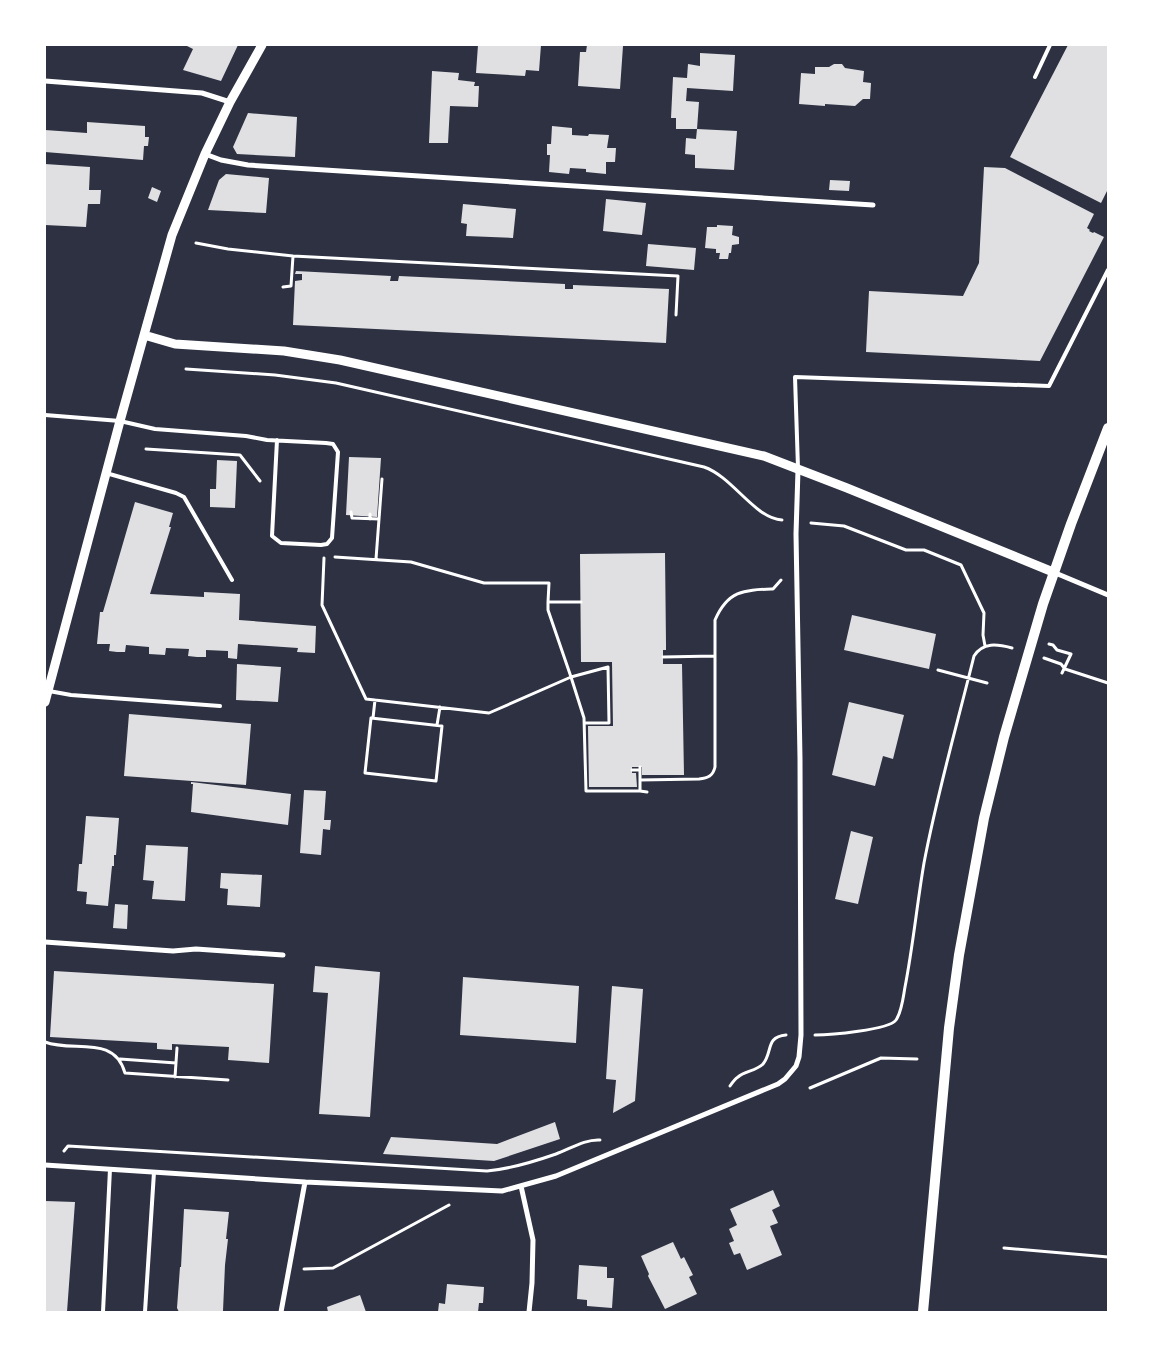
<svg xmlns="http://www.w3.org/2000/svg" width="1153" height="1357" font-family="'DM Sans',sans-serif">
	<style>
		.building { fill: #e0e0e3 }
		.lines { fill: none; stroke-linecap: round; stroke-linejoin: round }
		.path { stroke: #fff; stroke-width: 3 }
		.service { stroke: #fff; stroke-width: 4 }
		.minor { stroke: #fff; stroke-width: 5 }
		.tertiary { stroke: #fff; stroke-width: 9 }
		.secondary { stroke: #fff; stroke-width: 10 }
	</style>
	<rect width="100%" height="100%" fill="#2d3142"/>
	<path class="building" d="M185,45H238L221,81L183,70L193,49Z
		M478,45H541L539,71L526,70L525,76L476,73Z
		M587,45L623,46L620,89L578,86L580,52H586Z
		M1068,45H1108V189L1101,203L1010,157Z
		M700,53L735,55L733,91L687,88L686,101L699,102L697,129H676V118H671L673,77L687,78L688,64L700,66Z
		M834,64H842L845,68L864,71L863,82L871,83L870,99H863L855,106L825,104V106L799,104L801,73L815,74V67H829Z
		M432,71L459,73L458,80L475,82L474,86H479L478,107L450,106L448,143H429Z
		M248,113L297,117L295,157L237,154L233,147Z
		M87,122L145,126V137H149L148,146H144L143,160L45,152V130L87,133Z
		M552,126L572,128V135L588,136L589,134L609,135L607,148H616L615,162H606V174L586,172V169L570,168L569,174L549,172L550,155H547V144H551Z
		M697,129L737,131L734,170L695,168V155L685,154L686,138L696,139Z
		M45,164L90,167L89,190H101L100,204H88L86,227L45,225Z
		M984,167L1005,168L1094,214L1087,228L1090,230L1089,231L1093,233L1094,232L1104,237L1040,361L866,352L869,291L963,296L979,263Z
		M226,174L269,178L266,213L208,210L219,180Z
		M830,180L850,181L849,191L829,190Z
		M152,187L161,191L157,202L148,198Z
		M606,199L646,203L642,235L603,231Z
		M463,204L516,209L513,238L466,236L467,224L461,223Z
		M717,225L733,226L732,235L739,237V244L732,245L731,253H729L728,259H719L720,253H716V249L705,248L707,227H717Z
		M648,244L696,248L694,270L646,266Z
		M296,271L391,276L390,281H398L399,276L565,284V289H573V285L669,289L666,343L293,325L295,281L302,280V274H295Z
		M349,457L381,458L377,517L346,515Z
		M217,460L237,461L235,508L210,507V489H216Z
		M135,502L173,513L169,527H171L150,594L204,597V592L240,594L239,620L316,626L315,653L297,652L298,648L238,644L237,659L228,658V651L206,650V657H197L188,656L189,649L166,648L165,655L149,654V647L126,645L125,652H117L109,651L110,644H97L100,612H103Z
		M665,553L666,644V650H663V664H682L684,775H642V767H632V773H636L637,787H589L588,726H613L612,662H581L580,554Z
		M852,615L936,634L929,669L844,650Z
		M237,664L281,667L278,702L236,700Z
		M849,702L904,715L893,759L883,756L875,786L832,775Z
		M129,714L251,724L246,785L124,776Z
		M191,782L291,794L288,825L191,812L193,784H191Z
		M304,790L326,791L324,820H331L330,830L323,829L321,855L300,853Z
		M86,816L119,818L116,855H114V866H112L108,906L86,904L87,892L77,891L79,864H82Z
		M851,831L873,837L858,904L835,899Z
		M146,845L188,847L185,901L152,899L154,881L143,880Z
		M221,873L262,875L260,907L227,905L228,889L220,888Z
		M115,904L128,905L127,929L113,928Z
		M315,966L380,972L370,1117L319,1114L328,993L313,992Z
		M54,971L274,984L269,1063L228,1060L229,1047L172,1044V1050L157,1049V1043L50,1037Z
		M463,977L579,986L576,1043L460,1035Z
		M612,986L643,989L635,1101L613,1113L616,1080L606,1079Z
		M555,1122L560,1139L494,1161L383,1154L391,1137L497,1144Z
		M773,1190L780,1206L772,1210L778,1223L770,1226L782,1255L747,1270L740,1253L734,1255L729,1243L734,1241L729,1229L737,1225L730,1209Z
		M45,1201L75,1202L67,1312H45Z
		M184,1209L229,1212L226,1239H228L225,1265L223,1311L222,1312H179L177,1308L180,1267H181Z
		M673,1242L681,1259L684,1257L693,1275L689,1277L697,1294L665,1309L648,1276L649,1274L641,1256Z
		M579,1265L607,1267V1278H614L612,1308L587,1306V1300L577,1299Z
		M447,1284L484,1287L483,1303H479L478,1312H438L439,1303L445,1304Z
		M360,1295L366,1312H328L327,1307Z"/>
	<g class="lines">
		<path class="path" d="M196,243L228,249L293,256L678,276L676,315
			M283,287L291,286L293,256
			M186,369L275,375L336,383L704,467C733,477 754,518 782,520
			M146,449L240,455L260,481
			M351,512L352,518L379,519
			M370,519V514
			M811,523L844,526L906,550H924L961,565L984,613L983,635L985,646
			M335,557L411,562L484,583H549L548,602
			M324,558L322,605L366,699L489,713L571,677L584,718L586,791H640L647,792
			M376,559L382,479
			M581,602H548V610L571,677L608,667L609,723H585
			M1049,644L1053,645L1057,650L1071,654L1062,673
			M663,657L714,656
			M1044,658L1061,664L1065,669L1108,683
			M938,670L987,683
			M371,718L442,726L436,781L365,773Z
			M373,718L375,700
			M437,725L440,707
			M640,767V780
			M632,770H640
			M640,791V780L699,779C708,778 713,776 715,767V620C728,590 744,590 773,589L781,580
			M815,1035C829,1035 889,1030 896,1020C902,1011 903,998 905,987C913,946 917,904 924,863C937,794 957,725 974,656C983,642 997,644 1012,648
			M45,1042C73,1053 114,1034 125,1073L228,1080
			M120,1059L176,1063
			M175,1077L177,1048
			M730,1086C732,1083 735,1079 738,1077C745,1071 756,1071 763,1064C773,1052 765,1037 786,1035
			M810,1088L881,1058L917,1059
			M64,1151L68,1146L487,1171C511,1169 533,1162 556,1154C570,1149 585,1139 600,1140
			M1004,1248L1108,1257
			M304,1269L333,1268L449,1205"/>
		<path class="service" d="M1035,77L1050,45
			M45,415L120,421L155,429L246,436L267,440L326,443L333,444L338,452L332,538L327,544L321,545L281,543L272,536L277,440
			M798,468L795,377L1049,386L1108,270
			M106,473L176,493L184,497L232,580
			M49,691L71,695L220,706
			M103,1312L110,1169
			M145,1312L154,1172"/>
		<path class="minor" d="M45,81L202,93L230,102
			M205,154L221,160L248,165L873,205
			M1053,572L1108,595
			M45,942L173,951L196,949L283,955
			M45,1165L305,1182L502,1191L556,1176L778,1084L785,1079L796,1066L799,1057L801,1035L800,759L796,534L798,470
			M521,1186L533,1240L532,1283L529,1312
			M281,1312L305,1182"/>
		<path class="tertiary" d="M144,335L175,344L284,351L340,360L764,456L847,488L1053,572
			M45,702L120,421L172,235L205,154L230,102L262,45"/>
		<path class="secondary" d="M923,1312L949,1028L959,955L984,818L1004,737L1043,604L1071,524L1108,428"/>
	</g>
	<rect width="1153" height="1357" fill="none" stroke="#ffffff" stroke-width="92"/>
</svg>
